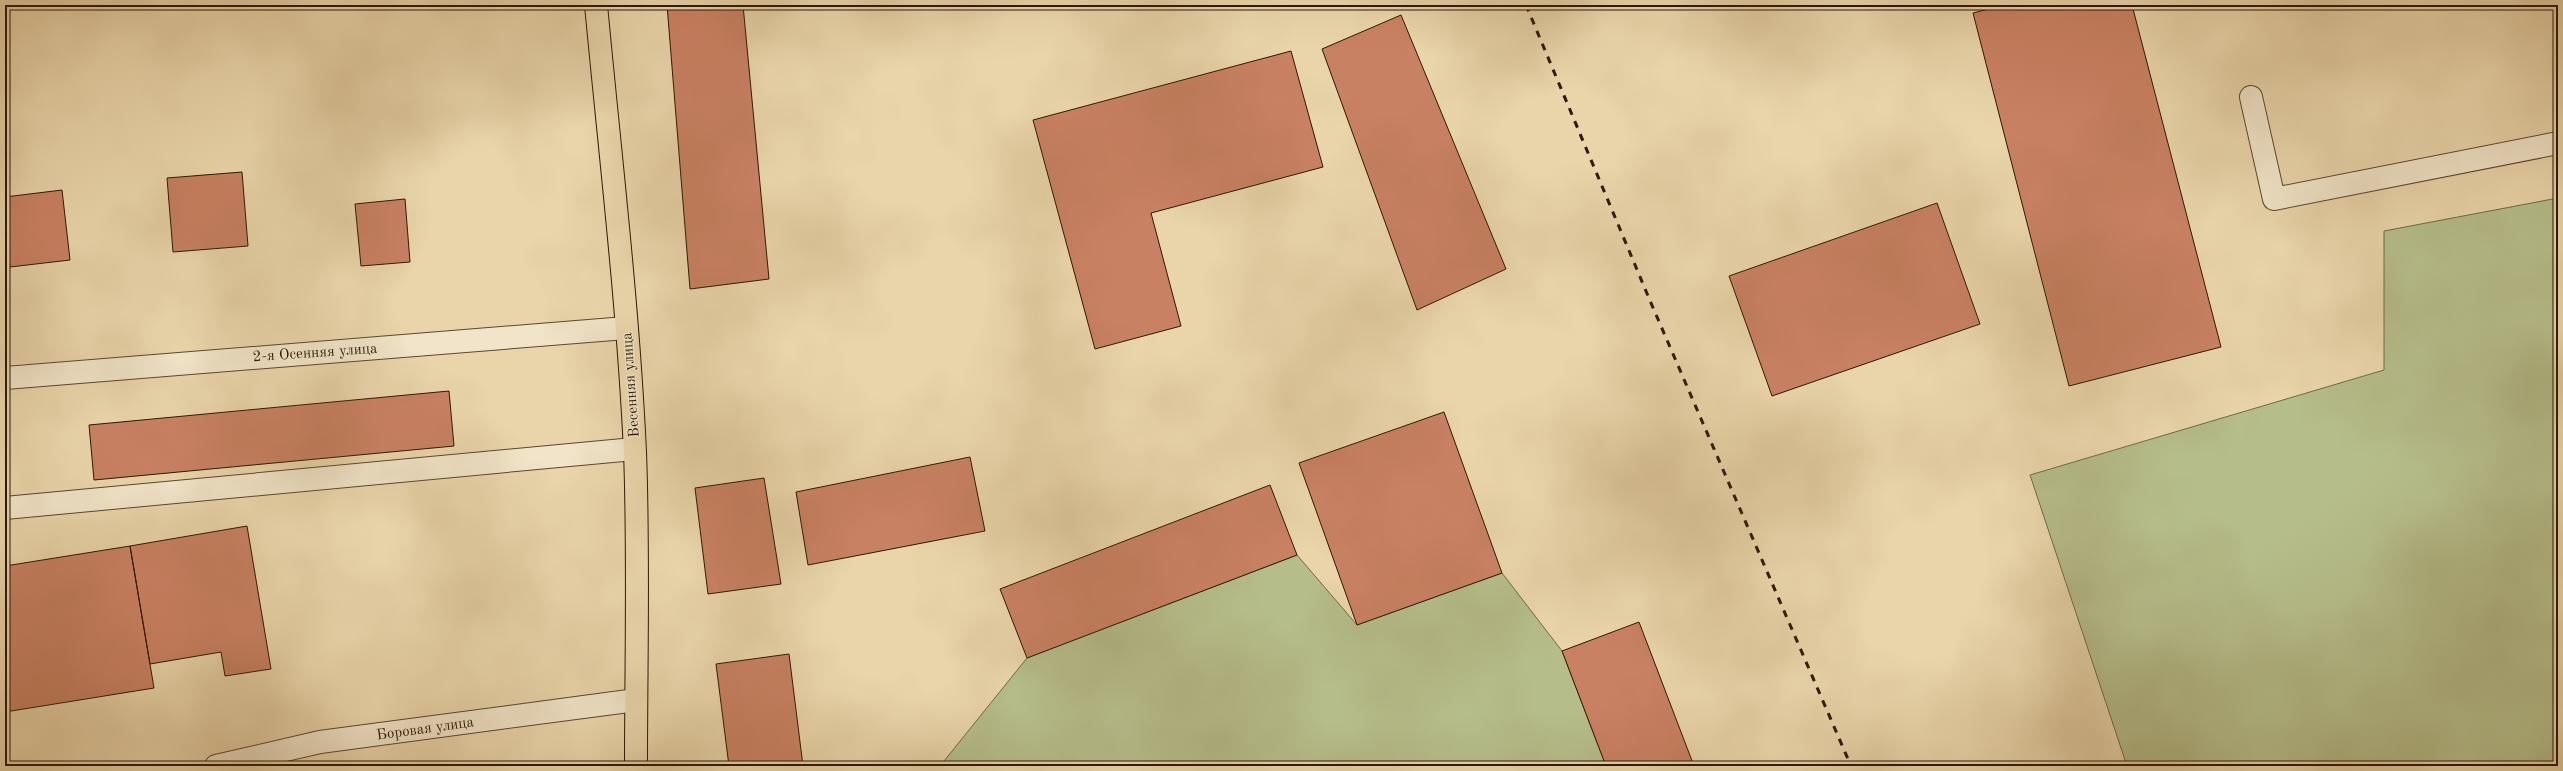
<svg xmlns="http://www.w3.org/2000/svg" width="2563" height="771" font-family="'Old Standard TT',serif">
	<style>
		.green { fill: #b5bd8a; stroke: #706a46 }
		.building { fill: #c98163; stroke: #2b1803 }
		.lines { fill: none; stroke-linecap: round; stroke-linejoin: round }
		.minor-casing { stroke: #5b472d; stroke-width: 24 }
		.major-casing { stroke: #2b1803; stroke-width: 24 }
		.minor { stroke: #f1e4c8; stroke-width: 22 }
		.major { stroke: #ead5aa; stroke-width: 22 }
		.rail { stroke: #2b1803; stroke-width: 3; stroke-dasharray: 7 7; stroke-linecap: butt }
		.labels { text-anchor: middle; stroke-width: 3; stroke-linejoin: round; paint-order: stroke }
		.street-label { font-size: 15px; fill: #2b1803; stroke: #f1e4c8 }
	</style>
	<rect width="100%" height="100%" fill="#ead5aa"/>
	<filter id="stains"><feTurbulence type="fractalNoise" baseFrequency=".005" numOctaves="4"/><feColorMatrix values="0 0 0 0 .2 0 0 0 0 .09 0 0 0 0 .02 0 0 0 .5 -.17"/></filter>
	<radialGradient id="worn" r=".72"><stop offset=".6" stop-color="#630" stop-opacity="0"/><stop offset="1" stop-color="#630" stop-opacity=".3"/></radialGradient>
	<path class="green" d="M2558,198V766H2127L2030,475L2384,370V231Z
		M1297,555L1357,625L1502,573L1562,651L1606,766H940L1027,658Z"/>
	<path class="building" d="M667,5H743L769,279L690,289Z
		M2004,5H2132L2221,347L2069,386L1973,13Z
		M1401,15L1506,269L1417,310L1322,49Z
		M1291,51L1323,167L1151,213L1181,326L1095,349L1033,120Z
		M242,172L248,246L173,252L167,178Z
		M62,190L70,260L10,267L5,224V197Z
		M405,199L410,262L361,266L355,204Z
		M1937,203L1980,324L1772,396L1729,276Z
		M449,391L454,446L94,480L89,425Z
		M1444,412L1502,573L1357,625L1299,463Z
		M970,457L985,531L808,565L796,492Z
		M764,478L781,584L708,594L695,488Z
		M1270,485L1297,555L1027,658L1000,589Z
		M247,526L271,669L225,676L221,652L150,664L130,546Z
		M130,546L154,688L5,712V566Z
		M1639,622L1694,766H1606L1562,651Z
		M789,654L803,766H729L716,664Z"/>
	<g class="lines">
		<defs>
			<path id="minor" d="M2251,97L2274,199L2558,143
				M5,378L626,328
				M5,508L634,449
				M216,766L320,742L636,700"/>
			<path id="major" d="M596,5C610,154 628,303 635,452C639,557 636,661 636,766"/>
		</defs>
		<use href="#minor" class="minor-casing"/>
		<use href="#major" class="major-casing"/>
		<use href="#minor" class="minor"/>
		<use href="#major" class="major"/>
		<path class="rail" d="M1526,5L1651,303L1851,766"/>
	</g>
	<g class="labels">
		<g class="street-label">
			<text transform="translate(315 352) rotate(-4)" y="5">2-я Осенняя улица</text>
			<text transform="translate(630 385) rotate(-94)" y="5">Весенняя улица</text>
			<text transform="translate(425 728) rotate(-8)" y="5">Боровая улица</text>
		</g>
	</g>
	<rect width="2563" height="771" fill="none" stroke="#ead5aa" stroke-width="20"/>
	<rect x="6" y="6" width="2551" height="759" fill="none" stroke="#2b1803" stroke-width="2"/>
	<rect x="10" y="10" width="2543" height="751" fill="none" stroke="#2b1803"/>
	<rect width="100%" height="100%" filter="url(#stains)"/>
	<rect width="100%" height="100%" fill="url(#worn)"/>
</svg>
